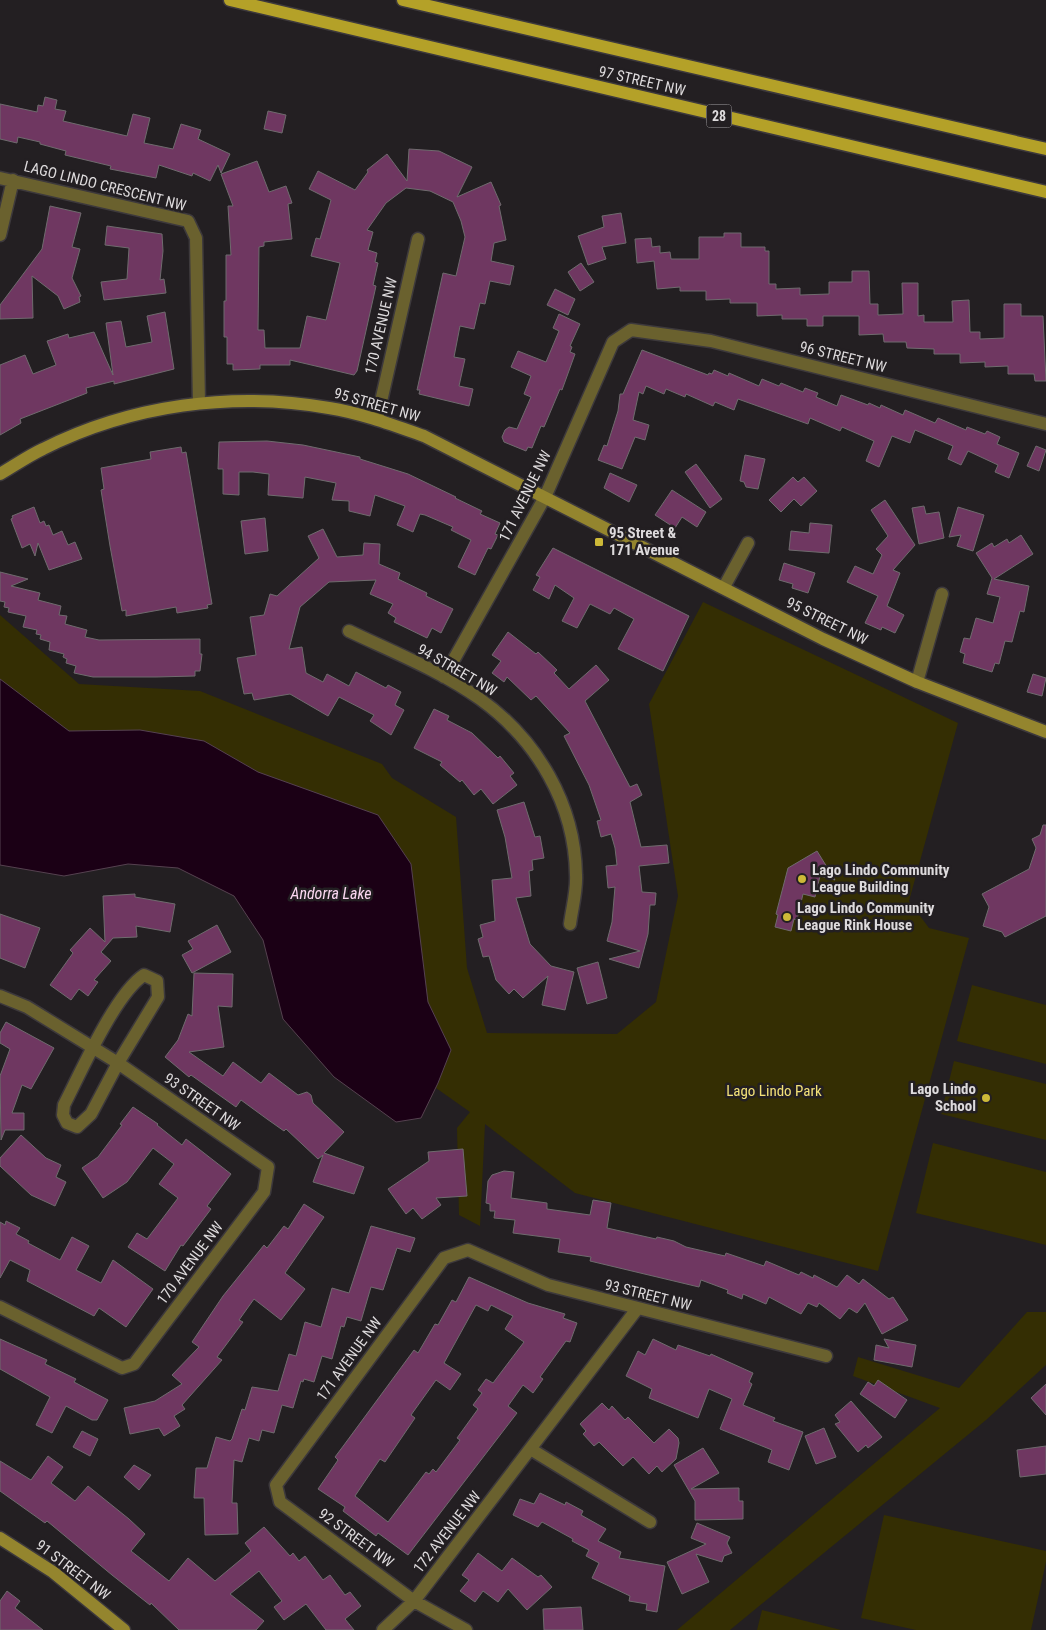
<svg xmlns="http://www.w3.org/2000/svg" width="1046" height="1630" font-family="'Roboto Condensed',sans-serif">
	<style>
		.green { fill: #342e03 }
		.water { fill: #1b0015; stroke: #554151 }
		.building { fill: #6f3761; stroke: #6f6b6e; fill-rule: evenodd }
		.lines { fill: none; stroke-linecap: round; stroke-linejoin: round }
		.street-casing { stroke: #3d393c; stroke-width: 15 }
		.secondary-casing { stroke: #3d393c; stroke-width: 15 }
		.primary-casing { stroke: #3d393c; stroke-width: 15 }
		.street { stroke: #6a612e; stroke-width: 12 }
		.secondary { stroke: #94852e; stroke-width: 12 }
		.primary { stroke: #b4a128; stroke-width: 12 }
		.poi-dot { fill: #cdb938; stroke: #231f22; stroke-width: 2 }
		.labels { text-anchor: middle; stroke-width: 5; stroke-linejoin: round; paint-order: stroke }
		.shield { fill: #231f22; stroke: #a5a2a4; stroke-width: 1 }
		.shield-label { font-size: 14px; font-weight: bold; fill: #dddadc }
		.street-label { font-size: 15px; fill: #dddadc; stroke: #231f22 }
		.poi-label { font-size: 15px; font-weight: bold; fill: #dddadc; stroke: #231f22; text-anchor: start }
		.park-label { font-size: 15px; fill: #f3e178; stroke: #231f22 }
		.water-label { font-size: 16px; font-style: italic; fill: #fbd7f0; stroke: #231f22 }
	</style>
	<rect width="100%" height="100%" fill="#231f22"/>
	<path class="green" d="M703,602L958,723L909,901L929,928L969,938L878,1271L575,1193L485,1124L480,1226L459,1215L457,1128L470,1112L436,1088L421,1118L396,1122L334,1077L283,1019L263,940L234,896L178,868L128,864L64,876L0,865V615L79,684L200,691L382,764L392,778L456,817L467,968L487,1033L617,1034L656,1002L678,896L649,704Z
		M972,985L1046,1005V1064L957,1041Z
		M954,1061L1046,1084V1140L941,1114Z
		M933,1143L1046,1172V1245L916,1213Z
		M1027,1312H1046V1365L986,1420L730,1630H677L940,1408L853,1376L858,1357L959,1388Z
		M884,1515L1046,1551V1562L1031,1630H916L861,1618Z
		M762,1610L841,1630H757Z"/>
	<path class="water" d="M0,679L69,731L140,730L204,741L258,772L378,815L411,864L428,1002L451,1050L438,1083L421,1118L396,1122L334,1077L283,1019L263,940L234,896L178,868L128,864L64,876L0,865Z"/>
	<path class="building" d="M45,97L57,100L55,109L66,111L63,121L127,136L133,114L150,118L144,143L173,149L181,124L201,130L198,139L230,154L221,173L218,165L210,181L193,173L192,176L159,165L156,178L110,169L111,166L65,155L66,151L40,144V142L18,137L17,143L0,139V104L37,112L38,105L43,106Z
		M268,111L286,115L282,133L264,129Z
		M409,149L439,151L472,167L457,197L491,182L501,205L499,206L506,240L494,243L491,261L514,266L510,285L490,281L485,304L480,303L474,329L460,326L454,357L465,359L459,386L473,389L469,406L419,394L420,390H417L443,273L456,276L465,237L461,221L453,202L430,191L406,188L386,203L367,230L373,232L368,250L377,253L375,262L378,263L373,285L376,286L357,371L354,375L290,360V365H260V369L233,370V364H227V337H224V301H226V255H231L228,206H233L221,174L257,161L269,192L286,186L292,203L288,204L292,239L264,242V246L259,247L258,330H264L265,348H300L307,316L326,320L340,263L311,256L316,238L320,239L331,200L309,189L318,171L355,190L368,172L367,170L387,154L407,181Z
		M50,206L81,213L72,247L80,249L72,278L81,296L79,297L80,302L64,309L58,296L32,276L33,318L0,319V305L42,249Z
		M621,213L626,243L602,247L606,259L588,265L578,236L604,227L602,216Z
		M107,226L162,234L163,251L160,280L164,279L166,293L104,300L101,282L127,279L129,248L105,245Z
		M724,233H741V247H765V251H769V284H776V289L800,288V295L829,294V282H852V271H869L870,304H878V315L903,314L902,283H918V316L924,315V322H953L952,301L969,300L970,332H980V339L1004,338V304H1021V316H1043L1046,381H1035L1034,374H1008V366L985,367V362L960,363V354H934V349L907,348L906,342H884L883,334L859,335V316H823V326H807V319H782V315L757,316V303H730V299L706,300V291H680V287L657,289L654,261L637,263L635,239L651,238L652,247L660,246V253L670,252L671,259H699V237H724Z
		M581,263L594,282L580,291L568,272Z
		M555,289L575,299L568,315L547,305Z
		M165,312L174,369L114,384V381L86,388L87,393L20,419L21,423L0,435V365L25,355L33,374L56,365L47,341L68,334L69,338L94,332L113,375L106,323L121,321L126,347L152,342L147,316Z
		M559,314L580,324L570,346L572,347L570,352L575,354L562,390L560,389L544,427L541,426L532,448L528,447L526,451L504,442L502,437L505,430L509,427L517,429L531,397L524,394L531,376L511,367L518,351L546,362L559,331L553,328Z
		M642,350L708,375L709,373L712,374L714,370L728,376L729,373L759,386L762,379L779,386L781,383L803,392L805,388L818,393L816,397L837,406L841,395L868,405L869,403L880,408L881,405L903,415L905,410L935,423L938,418L966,430L967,427L985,434L987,431L1000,437L997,444L1019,453L1009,478L995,472L998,465L968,451L961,465L948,459L953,446L915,430L910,443L892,436L879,467L866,461L874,441L842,427L840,431L810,418L808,424L738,399L734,410L715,402L713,406L686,394L685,397L666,389L664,394L646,386L643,394L639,392L633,420L649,425L645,440L635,437L622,469L598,460L604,445L607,446L618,411L620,394H623Z
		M267,441L303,445L360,457V459L408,474L456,497L455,498L482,511L480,514L500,523L495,534L498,535L491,549L488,548L475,575L458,567L471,540L451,530L453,527L425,515L420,514L413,532L397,525L405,506L375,495L370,516L349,511V501L332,500L336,483L305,477L303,498L268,495L269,474L253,472H239V495L223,494V469H218L219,442Z
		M1036,446L1046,450L1039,471L1027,466Z
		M181,447L182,453L186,452L212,604L207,605L208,608L177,613L176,607L126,616V610L122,611L110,546L101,490L104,489L101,468L151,459L150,452Z
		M745,455L765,459L758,489L746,487L744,482L740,481Z
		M696,464L722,499L710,508L685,472Z
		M610,473L637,485L629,502L604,488Z
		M793,477L798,482L804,477L817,491L801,506L794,499L781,512L769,500Z
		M672,490L706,512L697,527L682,517L675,528L655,515Z
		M885,500L915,545L893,570L900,573L887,606L904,615L895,633L882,627L881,630L865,623L878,596L847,582L855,566L873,574L882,555L876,549L888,536L871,510Z
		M924,506L926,514L939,512L944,538L919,544L912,508Z
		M34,507L40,523L44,521L46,526L49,525L53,535L62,531L68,545L75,542L82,559L49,570L38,543L35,556L30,544L22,548L11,519L13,518L12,516Z
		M958,507L984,515L973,551L957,546L961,535L949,537Z
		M265,518L268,551L245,554L241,521Z
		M810,523L832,525L829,553L789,550L791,531L809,533Z
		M323,529L337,557L363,555L364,543L380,544L379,564L400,573L398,579L427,593L426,596L453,609L441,633L432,628L427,638L394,622L396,618L388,613L393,604L370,594L376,580L329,582L300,607L289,649L302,647L306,673L323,682L327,674L349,686L356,672L386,688L388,685L401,692L395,705L404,710L391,735L370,721L374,715L339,697L328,716L290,694L254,700L252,693L244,694L237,658L256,655L250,617L264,615L270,594L277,596L319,558L308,536Z
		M1021,535L1033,554L994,579L1029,586L1024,612L1020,611L1012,642L1005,641L999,664L995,663L992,672L963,663L965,654L960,652L964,638L970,639L976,618L993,623L1000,597L987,594L992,578L976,553L992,543L994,547L1007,539L1009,543Z
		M553,548L689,616L663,671L618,649L634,619L614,608L610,614L590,604L577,628L562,621L574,598L555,585L549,599L533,590L540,577L536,575Z
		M784,563L815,573L808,593L792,588L793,584L779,580Z
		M0,572L28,579L11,586L40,593L38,600L61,606L59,615L67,616L65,624L87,630L85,637L99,640L200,639V654H202L200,671H195V676L156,677H93L74,673L76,666L66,663L67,659L63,657L64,654L49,650L50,642L40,639L41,635L36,634L37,630L23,627L26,616L8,612L9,608L4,607L5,602L0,601Z
		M508,632L536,654L538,652L557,670L554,673L569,689L596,665L609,680L585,701L630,787L637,784L642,795L630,802L641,847L667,845L669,863L639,866L642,892L656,893L655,905H650L648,934L639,968L609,959L640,951L607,941L612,922L615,887L608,888L606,866L617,865L615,848L611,834L601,837L597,821L601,820L589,785L564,736L570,733L536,696L531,700L507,677L504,682L492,673L501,661L492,655Z
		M1033,674L1046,678L1042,696L1027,692Z
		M434,709L449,716L447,720L472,733L498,758L500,756L514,773L510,776L517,785L493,804L481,789L474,795L462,780L460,782L440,765L442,762L414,748Z
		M524,802L535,837L540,836L544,858L532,860L533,870L529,871L531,896L516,898L530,944L551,966L574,972L565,1010L542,1005L548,976L523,998L514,989L509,994L496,980L489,956L483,957L478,939L483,937L480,925L495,921L492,880L512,878L505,837L497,810Z
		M1043,825H1046V916L1005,937L1002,932L983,926L989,907L982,894L1029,869L1036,848L1032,839L1040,835Z
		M817,851L835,880L820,876L815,897L803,894L797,920L794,919L791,931L775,927L778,915L776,914L788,868Z
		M135,894V897L175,904L170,932L136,926L137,937L113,938L101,952L111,961L94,980L98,982L88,996L79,989L71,1000L50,985L73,953L70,950L90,928L105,942L103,896Z
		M0,914L40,928L25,968L0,958Z
		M217,925L231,952L192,973L182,955L193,949L188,941Z
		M598,962L607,998L587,1004L577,968Z
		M194,973L233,974L232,1007L218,1006L224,1047L189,1052L223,1076L233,1062L261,1083L269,1073L298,1095L307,1092L311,1095L313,1103L344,1132L324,1153L364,1167L354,1194L313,1182L323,1155L318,1159L286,1129L284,1131L267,1119L241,1100L236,1107L191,1075L189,1077L165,1057L178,1040L188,1014L192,1016Z
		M6,1022L54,1048L31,1089L22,1085L12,1113H24V1130H5L1,1140L0,1076L10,1049L0,1043V1033Z
		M133,1107L158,1124L157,1125L182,1145L186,1139L231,1174L207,1206L211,1209L183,1246L181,1245L165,1271L128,1247L137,1233L147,1239L178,1198L159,1184L174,1164L153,1148L127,1182L103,1198L82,1168L98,1157L122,1125L120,1124Z
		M21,1135L46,1158L61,1165L56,1177L66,1182L55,1206L31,1195L0,1166V1158Z
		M463,1149L467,1196L436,1198L441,1205L422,1219L413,1208L406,1214L388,1189L429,1161L428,1152Z
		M504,1171L514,1172L511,1198L547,1203V1209L590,1215L593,1200L611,1203L607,1228L656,1239L657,1237L674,1241L686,1247L725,1256L726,1253L764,1266L766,1261L799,1275L801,1272L813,1278L814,1275L837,1287L847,1275L859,1284L863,1279L889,1299L893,1297L908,1320L882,1334L865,1303L857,1313L849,1308L840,1319L819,1303L817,1307L808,1303L801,1314L769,1297L766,1304L743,1294L742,1299L727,1293L728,1290L701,1280L699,1287L590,1261L591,1257L558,1252L560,1239L513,1233L515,1220L494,1218L495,1211H490V1204L486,1203L488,1181L492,1175Z
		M304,1204L324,1217L285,1273L305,1289L281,1320L254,1299L239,1320L243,1322L217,1357L222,1360L182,1405L185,1409L174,1416L180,1426L164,1436L159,1428L130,1434L124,1408L155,1401L182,1384L172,1375L199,1347L192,1342L223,1296L264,1245L267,1248L284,1226L288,1229Z
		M6,1221L20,1228L16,1234L29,1241L28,1243L60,1260L72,1237L89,1246L76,1270L101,1283L113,1260L153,1289L126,1327L99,1308L94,1316L27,1281L30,1270L10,1260L0,1278V1222L5,1225Z
		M371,1226L415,1238L410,1252L397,1248L383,1290L371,1287L361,1321L347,1317L344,1327L341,1326L332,1359L322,1356L314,1382L304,1379L303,1382L301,1381L293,1408L282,1405L274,1433L262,1430L259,1441L249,1438L242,1462L234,1460L232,1503H237L238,1534L205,1535L204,1498H194L196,1468H207L216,1437L230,1441L232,1439L242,1409L245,1410L252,1387L278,1391L289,1354L296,1356L305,1322L321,1327L332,1288L349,1293Z
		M469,1277L528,1303L565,1314L563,1318L577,1323L570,1342L566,1341L540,1377L543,1379L533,1393L523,1385L508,1406L517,1413L408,1555L378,1533L376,1536L343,1511L345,1507L318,1489L338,1460L335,1457L344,1445L414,1350L418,1353L435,1324L438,1325L452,1300L456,1302ZM476,1305L488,1311L491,1305L513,1316L505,1329L524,1342L493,1383L486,1379L478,1390L482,1393L473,1405L478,1409L457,1438L460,1440L436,1472L433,1469L429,1474L426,1472L388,1522L355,1496L380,1459L385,1462L415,1418L411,1415L436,1380L450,1390L461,1374L444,1363Z
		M0,1339L47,1360L45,1364L76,1379L74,1382L108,1400L97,1420H92L66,1406L52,1433L36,1425L50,1397L0,1369Z
		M653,1339L676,1350L678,1345L710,1356L711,1354L753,1373L749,1382L752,1384L743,1405L775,1418L773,1421L803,1432L789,1470L768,1462L772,1450L720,1429L732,1399L709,1389L698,1418L649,1398L652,1389L626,1376L638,1351L645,1355Z
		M884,1339L916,1345L912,1367L874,1360L876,1345L889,1348Z
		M878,1380L907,1400L895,1418L860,1394L868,1382L874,1386Z
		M1046,1384V1415L1031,1398Z
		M851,1401L882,1437L868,1448L866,1445L858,1452L835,1424L840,1422L835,1415Z
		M602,1403L609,1410L612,1406L625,1420L628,1417L654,1443L669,1429L678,1438L679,1443L676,1459L662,1472L657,1466L649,1474L633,1457L623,1466L599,1442L594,1446L583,1434L586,1431L580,1424Z
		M824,1428L836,1457L816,1464L805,1436Z
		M82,1431L98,1439L90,1456L73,1447Z
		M1046,1446V1474L1020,1477L1017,1450Z
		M703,1448L719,1473L691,1489L739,1488V1501H743V1519L695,1520V1501L674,1465Z
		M48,1456L63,1467L51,1483L75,1501L88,1486L129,1519L145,1534L131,1551L169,1581L188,1558L215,1581L251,1551L245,1543L264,1527L290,1556L293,1553L299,1561L305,1556L323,1580L330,1575L345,1595L350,1592L361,1606L345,1619L354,1630H326L306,1604L284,1620L274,1607L282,1601L259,1571L230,1594L264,1621L256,1630H179L151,1603L150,1605L112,1575L47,1521L45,1523L0,1491V1461L31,1480Z
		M134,1465L151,1475L139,1490L124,1477Z
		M540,1493L565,1505L566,1502L583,1511L581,1515L606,1529L598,1541L621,1552L619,1558L665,1566L657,1612L646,1610L647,1604L629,1601L630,1596L592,1578L599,1563L586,1556L589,1550L572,1541L573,1539L542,1522L538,1527L513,1515L520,1499L534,1504Z
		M697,1523L730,1537L727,1543L732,1553L724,1556L722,1562L696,1554L709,1582L682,1594L667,1562L706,1544L691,1538Z
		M478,1553L502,1571L512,1558L538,1577L541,1575L552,1587L527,1610L508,1589L498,1602L483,1591L475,1602L460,1591L469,1580L462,1575Z
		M7,1591L20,1601L15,1608L43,1630H0V1601Z
		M581,1607L583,1630H544L543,1609Z"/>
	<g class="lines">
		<defs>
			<path id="street" d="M0,178L188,221L196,238L199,403
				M0,235L13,180
				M377,419L418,239
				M724,587L748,543
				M349,631C393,652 441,671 480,699C537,740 575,804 576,875C577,891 572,908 570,924
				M444,677L545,497L613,342L631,330L711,341L1046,424
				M917,682L942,594
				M144,975L157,981L158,997L118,1063L91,1114L77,1127L67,1123L63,1115L64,1105C81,1072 115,994 144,975Z
				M0,996L27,1007L118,1063L268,1167L264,1192L134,1364L122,1368L0,1307
				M532,1450L650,1522
				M383,1630L414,1601L637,1309
				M466,1630L414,1601L280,1502L276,1485L444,1258L468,1250L548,1285L826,1356"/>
			<path id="secondary" d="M0,474C14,466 28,456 43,449C130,405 233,391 329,408C361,413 393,425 424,436L823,639L917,682L1046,732
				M0,1538L53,1572L124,1630"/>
			<path id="primary" d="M230,0L1046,192
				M403,0L1046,149"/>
		</defs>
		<use href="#street" class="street-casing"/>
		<use href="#secondary" class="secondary-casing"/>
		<use href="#primary" class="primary-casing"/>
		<use href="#street" class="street"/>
		<use href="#secondary" class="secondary"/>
		<use href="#primary" class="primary"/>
	</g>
	<g class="poi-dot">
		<rect x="594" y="537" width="10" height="10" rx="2.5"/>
		<circle cx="802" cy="879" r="5"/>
		<circle cx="787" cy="917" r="5"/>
		<circle cx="986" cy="1098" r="5"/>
	</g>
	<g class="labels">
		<rect class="shield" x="706.5" y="104.5" width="25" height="23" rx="4"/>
		<g class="shield-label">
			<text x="719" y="121">28</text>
		</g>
		<g class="street-label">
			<text transform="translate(642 81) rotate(13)" y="5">97 STREET NW</text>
			<text transform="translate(105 186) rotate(14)" y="5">LAGO LINDO CRESCENT NW</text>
			<text transform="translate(381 326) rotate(-77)" y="5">170 AVENUE NW</text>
			<text transform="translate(843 357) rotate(14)" y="5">96 STREET NW</text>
			<text transform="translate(377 405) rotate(16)" y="5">95 STREET NW</text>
			<text transform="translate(525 496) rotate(-64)" y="5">171 AVENUE NW</text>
			<text transform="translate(827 621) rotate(26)" y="5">95 STREET NW</text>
			<text transform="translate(457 670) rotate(30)" y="5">94 STREET NW</text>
			<text transform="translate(202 1102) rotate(35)" y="5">93 STREET NW</text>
			<text transform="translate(190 1263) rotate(-53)" y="5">170 AVENUE NW</text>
			<text transform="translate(648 1295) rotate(14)" y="5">93 STREET NW</text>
			<text transform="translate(349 1359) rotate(-54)" y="5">171 AVENUE NW</text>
			<text transform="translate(447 1532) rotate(-52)" y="5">172 AVENUE NW</text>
			<text transform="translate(356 1538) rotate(36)" y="5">92 STREET NW</text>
			<text transform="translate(73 1570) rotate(37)" y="5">91 STREET NW</text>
		</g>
		<g class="poi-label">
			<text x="609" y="538">95 Street &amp;<tspan x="609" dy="17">171 Avenue</tspan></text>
			<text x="812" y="875">Lago Lindo Community<tspan x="812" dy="17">League Building</tspan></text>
			<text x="797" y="913">Lago Lindo Community<tspan x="797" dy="17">League Rink House</tspan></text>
			<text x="976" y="1094" text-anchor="end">Lago Lindo<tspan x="976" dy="17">School</tspan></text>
		</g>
		<g class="park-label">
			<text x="774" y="1096">Lago Lindo Park</text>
		</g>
		<g class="water-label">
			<text x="331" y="899">Andorra Lake</text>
		</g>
	</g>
</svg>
